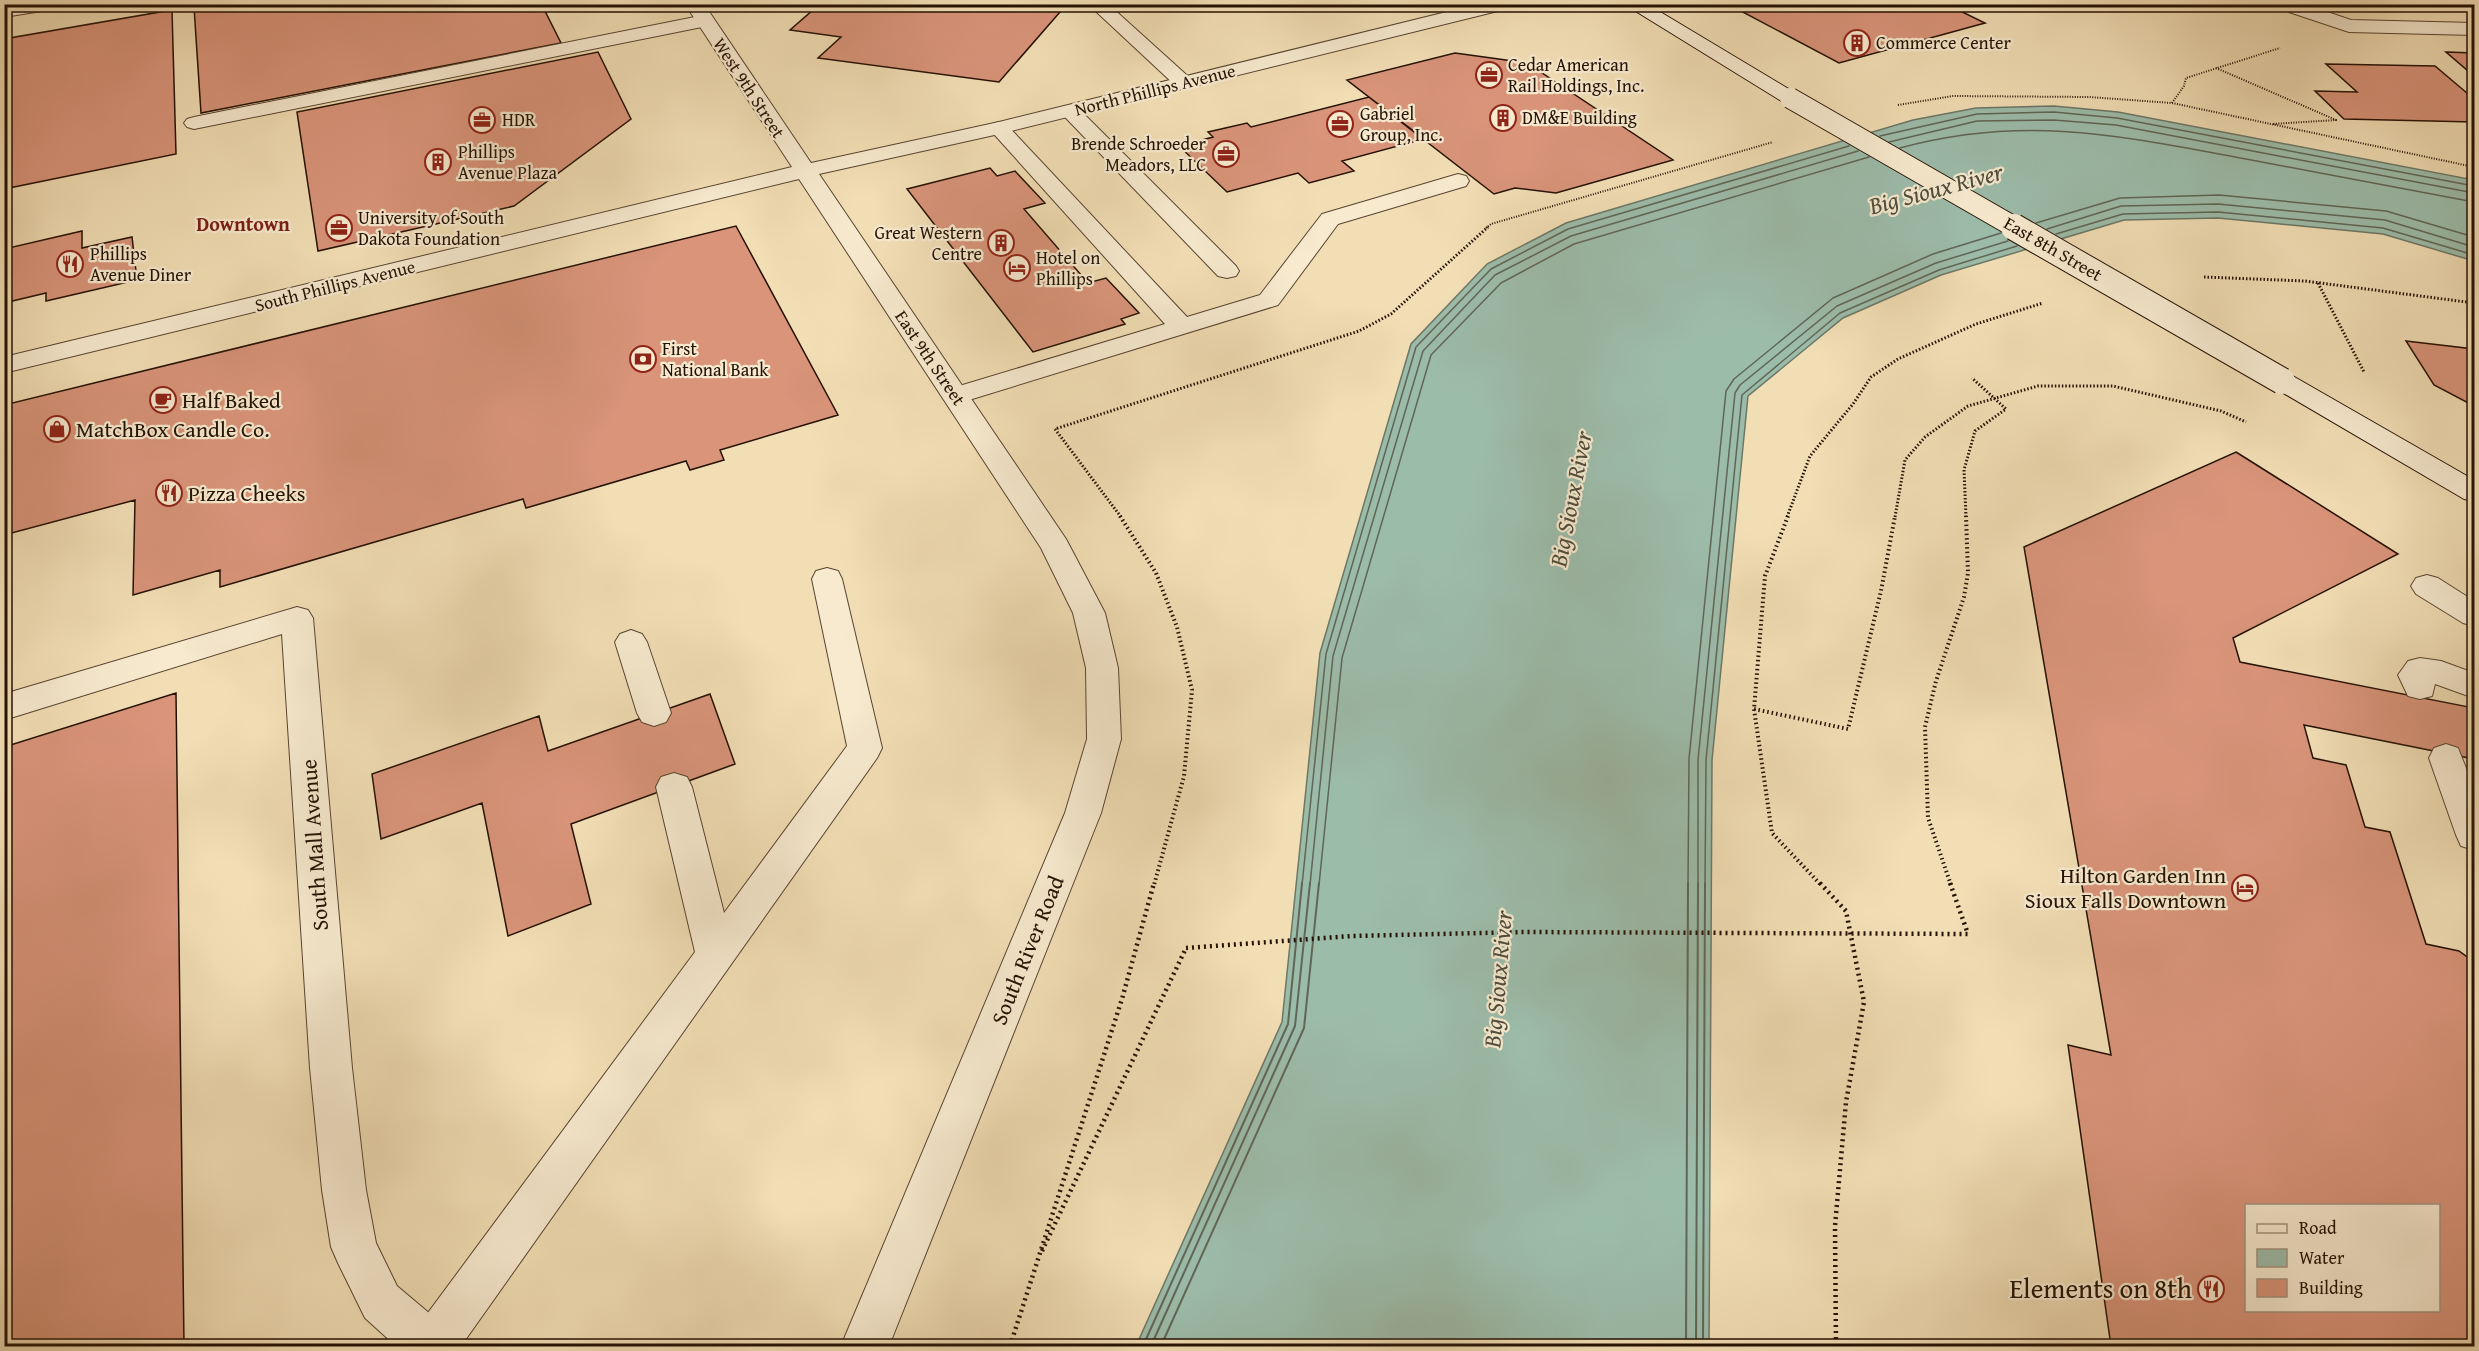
<svg xmlns="http://www.w3.org/2000/svg" width="2479" height="1351" font-family="'Gentium Book Plus',serif">
	<style>
		.water { fill: #9cbcaa; stroke: #6c7867; stroke-width: 1.5 }
		.lines { fill: none; stroke-linecap: round; stroke-linejoin: round }
		.shore-far1 { stroke: #606656; stroke-width: 1.5 }
		.shore { stroke: #606656; stroke-width: 2 }
		.building { fill: #d9947a; stroke: #241103; stroke-width: 1.5; fill-rule: evenodd }
		.service-casing { stroke: #584430; stroke-width: 2 }
		.minor-casing { stroke: #584430; stroke-width: 2 }
		.tertiary-casing { stroke: #584430; stroke-width: 2 }
		.secondary-casing { stroke: #241103; stroke-width: 2 }
		.path-far3 { stroke: #241103; stroke-width: 2; stroke-dasharray: 1 1.5; stroke-linecap: butt }
		.path-far2 { stroke: #241103; stroke-width: 3; stroke-dasharray: 1.5 2; stroke-linecap: butt }
		.path-far1 { stroke: #241103; stroke-width: 4; stroke-dasharray: 1.5 3; stroke-linecap: butt }
		.path { stroke: #241103; stroke-width: 4.5; stroke-dasharray: 2 4; stroke-linecap: butt }
		.service { fill: #f7eacf; fill-rule: evenodd }
		.minor { fill: #f7eacf; fill-rule: evenodd }
		.tertiary { fill: #f7eacf; fill-rule: evenodd }
		.secondary { fill: #f7eacf; fill-rule: evenodd }
		.secondary-bridge-far1-casing { stroke: #241103; stroke-width: 22; stroke-linecap: butt }
		.secondary-bridge-casing { stroke: #241103; stroke-width: 28; stroke-linecap: butt }
		.path-bridge { stroke: #241103; stroke-width: 4.5; stroke-dasharray: 2 4; stroke-linecap: butt }
		.secondary-bridge-far1 { stroke: #f7eacf; stroke-width: 20 }
		.secondary-bridge { stroke: #f7eacf; stroke-width: 26 }
		.labels { text-anchor: middle; stroke-width: 4.5; stroke-linejoin: round; paint-order: stroke }
		.far-poi-label { font-size: 18px; fill: #241103; stroke: #f7eacf; text-anchor: start }
		.far-street-label { font-size: 18px; fill: #241103; stroke: #f7eacf }
		.far-neighbourhood-label { font-size: 20px; font-weight: bold; fill: #7a1f14; stroke: #f7eacf }
		.poi-label { font-size: 22px; fill: #241103; stroke: #f7eacf; text-anchor: start }
		.street-label { font-size: 22px; fill: #241103; stroke: #f7eacf }
		.water-label { font-size: 24px; font-style: italic; fill: #4e4d3d; stroke: #f7eacf }
		.near-poi-label { font-size: 27px; fill: #241103; stroke: #f7eacf; text-anchor: end }
	</style>
	<rect width="100%" height="100%" fill="#f2deb5"/>
	<filter id="stains"><feTurbulence type="fractalNoise" baseFrequency=".00333" numOctaves="4"/><feColorMatrix values="0 0 0 0 .2 0 0 0 0 .09 0 0 0 0 .02 0 0 0 .5 -.17"/></filter>
	<radialGradient id="worn" r=".72"><stop offset=".6" stop-color="#630" stop-opacity="0"/><stop offset="1" stop-color="#630" stop-opacity=".3"/></radialGradient>
	<path class="water" d="M2054,106L2118,112L2474,180V261L2383,234L2218,218L2124,220L1941,275L1843,318L1748,396L1712,760L1709,1346H1136L1282,1022L1320,653L1411,344L1487,264L1566,223L1913,120L1976,108Z"/>
	<g class="lines">
		<path class="shore-far1" d="M1880,136L1977,114L2054,112L2117,118L2474,186
			M1889,142L1977,121L2054,120L2116,125L2474,193
			M1900,148C2025,114 2122,136 2246,159C2322,173 2398,188 2474,202
			M2036,223L2120,198L2219,195L2386,211L2474,237
			M2047,229L2121,206L2218,204L2385,220L2474,247
			M2056,234L2123,214L2218,212L2383,228L2474,255
			M1302,885L1326,654L1416,347L1491,269L1568,229L1849,146
			M1310,885L1333,656L1423,351L1495,275L1571,236L1858,151
			M1319,885L1342,658L1431,355L1501,283L1574,244L1869,157
			M1688,885L1689,759L1726,391L1734,379L1833,298L1933,254L2001,233
			M1698,885V760L1735,393L1740,385L1837,306L1936,263L2008,241
			M1705,885L1706,760L1742,395L1840,313L1939,270L2017,246"/>
		<path class="shore" d="M1143,1346L1288,1024L1302,883
			M1151,1346L1295,1026L1310,883
			M1161,1346L1304,1028L1319,883
			M1686,1346L1688,883
			M1696,1346L1698,883
			M1703,1346L1705,883"/>
	</g>
	<path class="building" d="M208,4H569L544,9L561,43L201,113L194,7Z
		M811,4H1067L999,82L818,58L841,37L790,30L814,9Z
		M1739,4H1946L1985,23L1839,63L1739,10Z
		M172,10L176,154L4,189V39Z
		M598,52L631,119L514,206L318,251L297,112Z
		M2446,52L2474,53V76Z
		M1455,53L1527,63L1673,160L1556,193L1515,188L1494,194L1347,80Z
		M2326,64L2435,66L2474,99V122L2344,119L2315,91L2357,92Z
		M1369,97L1424,139L1342,161L1354,171L1309,183L1298,173L1227,192L1179,146L1213,137L1208,132L1247,123L1251,127Z
		M990,168L997,176L1015,171L1045,203L1024,209L1088,283L1106,278L1139,313L1121,319L1125,324L1033,352L907,189Z
		M736,226L838,415L720,450L724,460L690,470L686,461L526,508L523,499L220,587V570L133,595L135,500L4,535V405Z
		M82,231V248L132,237L137,280L46,301V293L4,303V249Z
		M2406,341L2474,349V406L2434,385Z
		M2236,452L2398,554L2233,638L2240,662L2474,708V759L2304,725L2313,758L2346,765L2365,827L2390,832L2426,944L2459,951L2474,962V1346H2111L2068,1045L2111,1055L2024,547ZM2246,1206H2438V1310H2246Z
		M176,693L184,1346H4V747Z
		M710,694L735,764L571,824L591,904L508,936L482,803L381,839L372,774L539,716L548,751Z"/>
	<g class="lines">
		<defs>
			<path id="service" d="M1088,4H1108L1191,79L1194,83L1191,87H1177Z
				M2289,4H2304L2351,20L2474,23V35L2349,32L2289,12L2287,8Z
				M705,15L714,21L712,25L194,129L187,127L184,123L187,119L194,117Z
				M1070,105L1077,107L1236,266L1239,271L1236,276L1227,278L1218,276L1063,115L1060,111L1063,107Z
				M999,122L1006,124L1187,317L1260,295L1322,214L1458,174L1466,176L1469,181L1466,186L1338,224L1278,305L956,404L946,402L943,396L946,390L1165,324L992,132L988,128L992,124Z
				M827,568L838,571L842,579L882,748L877,758L461,1346H409L416,1329L695,952L656,787L661,777L674,773L687,777L692,787L724,913L847,746L812,579L816,571Z
				M2427,575L2438,578L2474,601V626L2463,623L2416,594L2411,586L2416,578Z
				M631,630L642,634L647,642L671,713L666,722L654,726L642,722L637,713L615,642L620,634Z
				M2420,658L2441,661L2474,673V698L2435,684L2432,696L2420,699L2408,696L2398,675L2408,661Z
				M2446,744L2458,748L2474,788V850L2461,846L2456,835L2429,758L2434,748Z"/>
			<path id="minor" d="M297,607L308,610L313,618L352,1068L366,1190L376,1243L397,1286L448,1329L455,1346H396L365,1318L338,1263L331,1247L322,1190L310,1068L282,634L4,720V694Z"/>
			<path id="tertiary" d="M15,4H57L48,10L4,17V6Z
				M685,4H704L811,163L999,122L1479,4H1513L1510,8L999,134L819,174L1066,539L1105,613L1118,668L1121,739L1101,813L889,1346H841L1065,813L1087,739L1086,668L1073,613L1041,548L799,179L4,373V357L792,167Z"/>
			<path id="secondary" d="M1624,4H1647L1797,94L1800,98L1797,102H1783Z
				M2282,373L2291,375L2474,480V501L2464,499L2273,387L2269,381L2273,375Z"/>
		</defs>
		<use href="#service" class="service-casing"/>
		<use href="#minor" class="minor-casing"/>
		<use href="#tertiary" class="tertiary-casing"/>
		<use href="#secondary" class="secondary-casing"/>
		<path class="path-far3" d="M2216,68L2336,120L2272,124
			M2172,103L2184,86L2186,78L2280,48
			M1898,105L1953,96L2089,97L2172,103L2474,167
			M1486,228L1491,224L1773,142"/>
		<path class="path-far2" d="M2204,277L2305,281L2474,303
			M2318,283L2364,372
			M1121,517L1055,429L1359,331L1391,314L1488,227
			M1787,517L1810,456L1853,404L1871,377L1898,359L1976,324L2043,303
			M1895,517L1905,460L1925,437L1968,406L2038,386H2113L2221,411L2246,422
			M1966,517L1964,470L1975,431L2006,409L1972,378"/>
		<path class="path-far1" d="M1120,516L1156,573L1177,627L1192,690L1184,776L1154,885
			M1788,516L1765,576L1754,709L1772,833L1821,885
			M1754,709L1848,729L1881,591L1895,516
			M1951,885L1928,818L1925,727L1936,681L1964,597L1968,573L1966,516"/>
		<path class="path" d="M1820,883L1846,911L1864,1002L1846,1102L1835,1226L1836,1346
			M1950,883L1968,934
			M1042,1251L1186,948
			M1010,1346L1122,999L1154,883"/>
		<use href="#service" class="service"/>
		<use href="#minor" class="minor"/>
		<use href="#tertiary" class="tertiary"/>
		<use href="#secondary" class="secondary"/>
		<defs>
			<path id="secondary-bridge-far1" d="M1790,98L2016,228"/>
			<path id="secondary-bridge" d="M2014,227L2282,381"/>
		</defs>
		<use href="#secondary-bridge-far1" class="secondary-bridge-far1-casing"/>
		<use href="#secondary-bridge" class="secondary-bridge-casing"/>
		<path class="path-bridge" d="M1186,948L1352,936L1525,932L1968,934"/>
		<use href="#secondary-bridge-far1" class="secondary-bridge-far1"/>
		<use href="#secondary-bridge" class="secondary-bridge"/>
	</g>
	<defs>
		<symbol id="building-ring" viewBox="-11 -11 22 22"><circle r="9.5" fill="#f7eacf" stroke="#8f2418" stroke-width="1.5"/><path d="M-4-6H4V6H1V3H-1V6H-4ZM-2.5-4.3h1.7v1.8h-1.7ZM.8-4.3h1.7v1.8H.8ZM-2.5-1h1.7V.8h-1.7ZM.8-1h1.7V.8H.8Z" fill="#8f2418"/></symbol>
		<symbol id="office-ring" viewBox="-11 -11 22 22"><circle r="9.5" fill="#f7eacf" stroke="#8f2418" stroke-width="1.5"/><path d="M-6-3h4V-5.5h4V-3h4V5H-6ZM-1-4.5V-3h2v-1.5ZM-6 0V1H6V0Z" fill="#8f2418"/></symbol>
		<symbol id="restaurant-ring" viewBox="-11 -11 22 22"><circle r="9.5" fill="#f7eacf" stroke="#8f2418" stroke-width="1.5"/><path d="M-5-6h1v4h1v-4h1v4h1v-4h1v5L-1.5 .5V6h-2V.5L-5-1ZM5-6V6H3V1.5H1.5Q1.5-4 5-6Z" fill="#8f2418"/></symbol>
		<symbol id="hotel-ring" viewBox="-11 -11 22 22"><circle r="9.5" fill="#f7eacf" stroke="#8f2418" stroke-width="1.5"/><path d="M-6-4.5h1.5V1H6V5H4.5V3h-9V5H-6ZM-4 0a1.8 1.8 0 1 1 3.6 0ZM.5 0V-2.5h3Q6-2.5 6 0Z" fill="#8f2418"/></symbol>
		<symbol id="bank-ring" viewBox="-11 -11 22 22"><circle r="9.5" fill="#f7eacf" stroke="#8f2418" stroke-width="1.5"/><path d="M-6-4H6V4H-6ZM0-2.3a2.3 2.3 0 1 0 0 4.6a2.3 2.3 0 1 0 0-4.6Z" fill="#8f2418"/></symbol>
		<symbol id="cafe-ring" viewBox="-11 -11 22 22"><circle r="9.5" fill="#f7eacf" stroke="#8f2418" stroke-width="1.5"/><path d="M-5.5-4.5H6V0H3Q3 3.5 0 3.5H-2.5Q-5.5 3.5-5.5 0ZM3-3.2v2h1.7v-2ZM-6 4.5H4V6H-6Z" fill="#8f2418"/></symbol>
		<symbol id="shop-ring" viewBox="-11 -11 22 22"><circle r="9.5" fill="#f7eacf" stroke="#8f2418" stroke-width="1.5"/><path d="M-5-2.5h2.3a2.7 3.5 0 0 1 5.4 0H5L5.5 6h-11ZM-1.5-2.5h3a1.5 2.3 0 0 0-3 0Z" fill="#8f2418"/></symbol>
	</defs>
	<g fill-rule="evenodd">
		<use href="#building-ring" x="1842" y="28" width="30" height="30"/>
		<use href="#office-ring" x="1474" y="60" width="30" height="30"/>
		<use href="#building-ring" x="1488" y="103" width="30" height="30"/>
		<use href="#office-ring" x="467" y="105" width="30" height="30"/>
		<use href="#office-ring" x="1325" y="109" width="30" height="30"/>
		<use href="#office-ring" x="1211" y="139" width="30" height="30"/>
		<use href="#building-ring" x="423" y="147" width="30" height="30"/>
		<use href="#office-ring" x="324" y="213" width="30" height="30"/>
		<use href="#building-ring" x="986" y="228" width="30" height="30"/>
		<use href="#restaurant-ring" x="55" y="249" width="30" height="30"/>
		<use href="#hotel-ring" x="1002" y="253" width="30" height="30"/>
		<use href="#bank-ring" x="628" y="344" width="30" height="30"/>
		<use href="#cafe-ring" x="148" y="385" width="30" height="30"/>
		<use href="#shop-ring" x="42" y="414" width="30" height="30"/>
		<use href="#restaurant-ring" x="154" y="478" width="30" height="30"/>
		<use href="#hotel-ring" x="2230" y="873" width="30" height="30"/>
		<use href="#restaurant-ring" x="2196" y="1274" width="30" height="30"/>
	</g>
	<g class="labels">
		<g class="far-poi-label">
			<text x="1876" y="49">Commerce Center</text>
			<text x="1508" y="71">Cedar American<tspan x="1508" dy="21">Rail Holdings, Inc.</tspan></text>
			<text x="1360" y="120">Gabriel<tspan x="1360" dy="21">Group, Inc.</tspan></text>
			<text x="1522" y="124">DM&amp;E Building</text>
			<text x="502" y="126">HDR</text>
			<text x="1206" y="150" text-anchor="end">Brende Schroeder<tspan x="1206" dy="21">Meadors, LLC</tspan></text>
			<text x="458" y="158">Phillips<tspan x="458" dy="21">Avenue Plaza</tspan></text>
			<text x="358" y="224">University of South<tspan x="358" dy="21">Dakota Foundation</tspan></text>
			<text x="982" y="239" text-anchor="end">Great Western<tspan x="982" dy="21">Centre</tspan></text>
			<text x="90" y="260">Phillips<tspan x="90" dy="21">Avenue Diner</tspan></text>
			<text x="1036" y="264">Hotel on<tspan x="1036" dy="21">Phillips</tspan></text>
			<text x="662" y="355">First<tspan x="662" dy="21">National Bank</tspan></text>
		</g>
		<g class="far-street-label">
			<text transform="translate(749 88) rotate(57)" y="6">West 9th Street</text>
			<text transform="translate(1155 90) rotate(-14)" y="6">North Phillips Avenue</text>
			<text transform="translate(2053 249) rotate(30)" y="6">East 8th Street</text>
			<text transform="translate(335 286) rotate(-14)" y="6">South Phillips Avenue</text>
			<text transform="translate(930 358) rotate(56)" y="6">East 9th Street</text>
		</g>
		<g class="far-neighbourhood-label">
			<text x="243" y="231">Downtown</text>
		</g>
		<g class="poi-label">
			<text x="182" y="408">Half Baked</text>
			<text x="76" y="437">MatchBox Candle Co.</text>
			<text x="188" y="501">Pizza Cheeks</text>
			<text x="2226" y="883" text-anchor="end">Hilton Garden Inn<tspan x="2226" dy="25">Sioux Falls Downtown</tspan></text>
		</g>
		<g class="street-label">
			<text transform="translate(314 845) rotate(-94)" y="8">South Mall Avenue</text>
			<text transform="translate(1027 950) rotate(-68)" y="8">South River Road</text>
		</g>
		<g class="water-label">
			<text transform="translate(1936 189) rotate(-15)" y="8">Big Sioux River</text>
			<text transform="translate(1571 499) rotate(-79)" y="8">Big Sioux River</text>
			<text transform="translate(1498 979) rotate(-85)" y="8">Big Sioux River</text>
		</g>
		<g class="near-poi-label">
			<text x="2192" y="1298">Elements on 8th</text>
		</g>
	</g>
	<rect width="2479" height="1351" fill="none" stroke="#f2deb5" stroke-width="24"/>
	<rect x="6" y="6" width="2467" height="1339" fill="none" stroke="#241103" stroke-width="3"/>
	<rect x="12" y="12" width="2455" height="1327" fill="none" stroke="#241103" stroke-width="1.5"/>
	<rect x="2245" y="1204" width="195" height="108" fill="#f7eacf" stroke="#a3937d" stroke-width="1.5"/>
	<rect x="2257" y="1224" width="30" height="9" fill="#f7eacf" stroke="#a3937d" stroke-width="1.5"/>
	<text x="2299" y="1234" font-size="18" fill="#241103">Road</text>
	<rect x="2257" y="1249" width="30" height="18" fill="#9cbcaa" stroke="#a3937d" stroke-width="1.5"/>
	<text x="2299" y="1264" font-size="18" fill="#241103">Water</text>
	<rect x="2257" y="1279" width="30" height="18" fill="#d9947a" stroke="#a3937d" stroke-width="1.5"/>
	<text x="2299" y="1294" font-size="18" fill="#241103">Building</text>
	<rect width="100%" height="100%" filter="url(#stains)"/>
	<rect width="100%" height="100%" fill="url(#worn)"/>
</svg>
